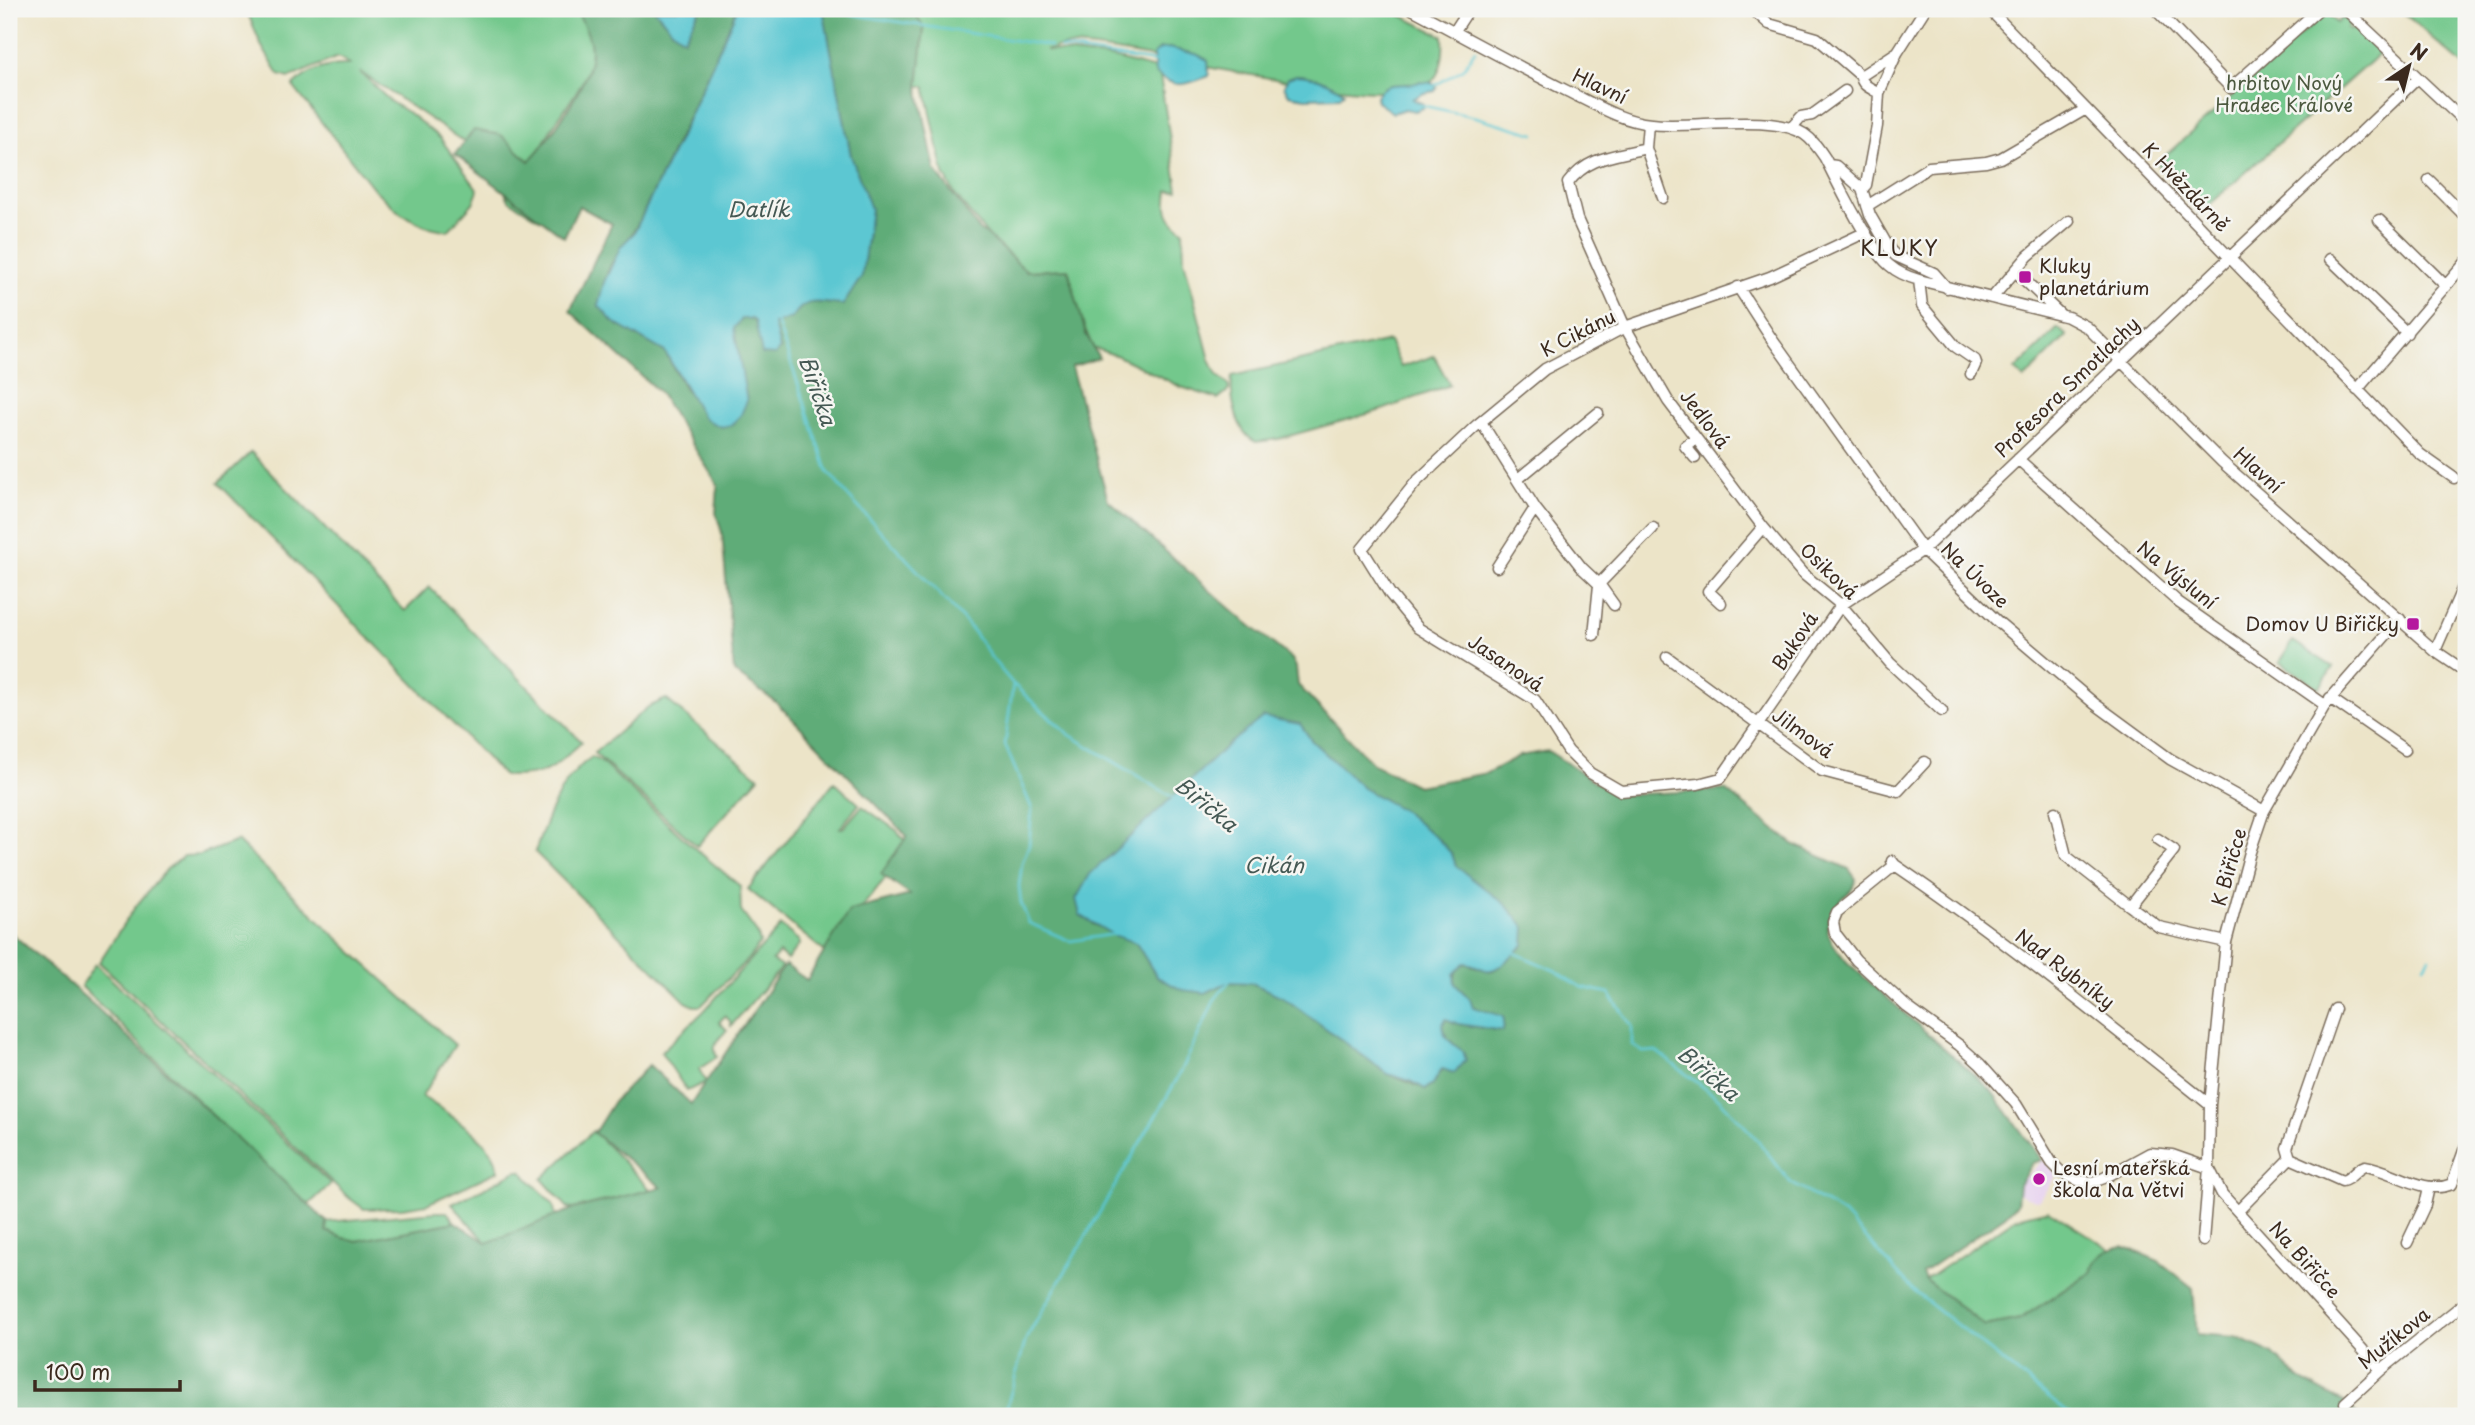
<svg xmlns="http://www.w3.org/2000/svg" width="2475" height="1425" font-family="'Playpen Sans',sans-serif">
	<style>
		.built { fill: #e7d2ef }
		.green { fill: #73c88c; stroke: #577955; stroke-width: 2 }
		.forest { fill: #5eac78; stroke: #4c6b4b; stroke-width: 2; fill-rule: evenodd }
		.water { fill: #5bc7d2; stroke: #4b7878; stroke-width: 2 }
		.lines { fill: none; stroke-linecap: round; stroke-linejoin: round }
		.stream { stroke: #5bc7d2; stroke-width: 2.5 }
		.minor-casing { stroke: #796b5a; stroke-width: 13 }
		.minor { stroke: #fff; stroke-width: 10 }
		.poi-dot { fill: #b5179e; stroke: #f6f6f2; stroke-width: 2.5 }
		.labels { text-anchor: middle; stroke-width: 5; stroke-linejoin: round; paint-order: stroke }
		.park-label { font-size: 19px; fill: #4c593f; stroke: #f6f6f2 }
		.street-label { font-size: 19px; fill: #3b2a1e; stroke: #f6f6f2 }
		.poi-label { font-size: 19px; fill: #3b2a1e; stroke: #f6f6f2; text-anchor: start }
		.water-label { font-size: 21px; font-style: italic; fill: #455954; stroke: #f6f6f2 }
		.neighbourhood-label { font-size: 21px; letter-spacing: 2px; fill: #3b2a1e; stroke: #f6f6f2 }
	</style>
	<rect width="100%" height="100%" fill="#f6f6f2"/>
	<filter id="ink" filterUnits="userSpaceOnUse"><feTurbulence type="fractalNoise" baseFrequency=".0143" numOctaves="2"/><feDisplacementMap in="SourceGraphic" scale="14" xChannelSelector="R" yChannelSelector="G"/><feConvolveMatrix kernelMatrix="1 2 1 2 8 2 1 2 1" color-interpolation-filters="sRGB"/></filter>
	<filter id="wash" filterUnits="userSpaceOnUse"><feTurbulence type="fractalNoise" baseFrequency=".00686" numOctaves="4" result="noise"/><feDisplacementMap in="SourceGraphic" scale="28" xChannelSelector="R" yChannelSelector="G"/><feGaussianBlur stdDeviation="1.57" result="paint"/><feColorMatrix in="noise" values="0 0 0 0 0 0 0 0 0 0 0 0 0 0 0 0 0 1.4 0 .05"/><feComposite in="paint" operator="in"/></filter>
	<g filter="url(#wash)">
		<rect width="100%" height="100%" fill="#ece4c8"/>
		<path class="built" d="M2043,1160L2057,1175L2038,1201L2012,1191Z"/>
		<path class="green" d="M246,9H580C612,73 566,95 542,146C538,156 542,198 542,211L539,219L509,200L498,180L464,142L360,72L391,102L409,113L440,138L478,190L473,203L448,231L425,226L401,214L375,190L293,86C309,69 330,64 351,65L338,57L289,78L279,75L261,45Z
			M913,9H1388L1443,36C1444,51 1443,70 1432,81C1396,117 1131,45 1067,46C1061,46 1053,49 1046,50L1113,58L1159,70L1178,190L1168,191C1165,210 1167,219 1183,230L1184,260L1210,360L1217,375L1228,384L1229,390L1218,399L1181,387L1118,356L1093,348L1082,322L1068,269L1027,271L990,238L955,195L944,174L925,86H918L924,28Z
			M2399,9H2466V68Z
			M2326,12L2337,23L2343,17L2350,24L2347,28L2350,30L2353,27L2381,52L2200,213L2157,163Z
			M2058,328L2067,336L2024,379L2015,370Z
			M1389,341L1401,367L1434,356L1450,385L1382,410L1278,439L1256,442C1236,433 1230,396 1232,376Z
			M251,452L405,611L429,587L582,742C551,770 547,777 504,776L218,483Z
			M2293,641L2333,667L2319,688L2280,662Z
			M666,699L759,777L697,846L594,753L648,707Z
			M592,757L601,762L692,846L740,886L741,911L757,933L760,943L750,957L701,1006H694L686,1002L535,852C547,818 560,778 592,757Z
			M834,782L859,804L840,828H843L862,806L896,830L906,841L884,880L825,952L748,889Z
			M237,841L349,949L455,1045L422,1096C445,1113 497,1140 498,1171L427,1204L402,1208L364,1209L349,1198L99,962L135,907L167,869L184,856L200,855Z
			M781,926L799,941V945L787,960L779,953L772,961L782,967L731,1026L730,1021L725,1016L719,1022L727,1030C718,1040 711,1044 717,1057L699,1069L706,1082L687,1091L661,1052L703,1012Z
			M95,964L331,1184L306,1207L81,986Z
			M593,1131L651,1190L573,1209L568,1208L542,1179Z
			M517,1171H521L553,1204L556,1217L487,1243L452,1204Z
			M2048,1210L2110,1249L2095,1261L2091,1272L2020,1319L1985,1326L1925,1280L2016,1218Z
			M436,1212H447L455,1222L357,1241L343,1238L326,1231L327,1222Z"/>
		<path class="forest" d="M575,9H654L673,31L684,39L700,9H737C705,80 673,152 639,222C629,242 610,258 605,281C602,293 607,313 613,322L665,352L686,391L747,401L733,328L742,319H752L780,348L774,324L792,318C806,295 821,304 843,305L862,276L871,209L851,156L823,9H913L924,28L918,86L935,170L980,231L986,234L1026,271L1068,269L1086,334L1099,358L1071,367L1108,500L1235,613L1292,659L1296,667L1298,685L1373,764L1417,786L1487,773L1519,756L1548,751L1616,795L1725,790L1793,844L1849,869L1856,879C1856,887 1850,891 1845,896C1818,925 1825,935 1847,962L1990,1089L2042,1160L2032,1163L2019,1185L2017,1204L2005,1216L1922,1273L1925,1280L1985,1326L2020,1319L2091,1272C2097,1255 2105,1250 2123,1246L2159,1261L2193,1288L2197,1334L2236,1337L2272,1353L2298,1378L2345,1403L2359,1416H9V931L97,1008L327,1222L326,1231L343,1238L357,1241L455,1222L487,1243L573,1209L661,1187L594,1133L614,1101L649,1065L691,1104L785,965L807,980L849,911L910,895L881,874L907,836L777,703L734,672L722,533L716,513L718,485L659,392L570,311L612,224L579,206L564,237L455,154L474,130L501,135L529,161C548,141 591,81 591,54C592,38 583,23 575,9ZM1300,724L1312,741L1363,788L1402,810L1439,840L1452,854L1456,866L1524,945C1515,952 1504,965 1493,970C1481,975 1453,945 1455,984L1470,999L1473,1007L1502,1016L1504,1019L1503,1031L1458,1024L1446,1019L1442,1025C1444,1038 1453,1044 1463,1051L1443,1069L1433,1084L1426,1089L1388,1074L1283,997L1252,983L1229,982L1205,993L1157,977L1136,943L1093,924L1173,798L1230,743Z"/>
		<path class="water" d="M654,9H700L684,39L673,31Z
			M737,9H823L851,156L871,209L862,276L843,305C821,304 806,295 792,318L774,324L780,349L775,355L762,354L755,321L752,319H742L734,328L747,401L741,415L731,425L721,427L704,419L665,352L613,322L598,305L604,282L621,246L634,233L679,139Z
			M1169,48L1196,54L1208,60L1209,76C1185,85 1176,90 1155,73L1153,55L1160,49Z
			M1296,75C1314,75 1329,82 1344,92L1340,97L1305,98L1289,95L1284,86L1288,78Z
			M1419,82L1432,83L1437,88L1435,91L1424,93L1412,99L1423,104V108L1415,111L1405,109L1393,113L1377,102L1376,96C1387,78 1402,88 1419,82Z
			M1263,717L1300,724L1312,741L1363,788L1402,810L1439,840L1452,854L1456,866L1506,905L1525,927L1524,945C1515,952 1498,973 1486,970C1478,968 1473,963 1464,963L1454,974L1455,984L1470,999L1473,1007L1502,1016L1504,1019L1503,1031L1458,1024L1446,1019L1442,1025C1444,1038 1453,1044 1463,1051L1466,1060L1455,1073L1442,1069L1433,1084L1425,1089L1413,1082L1388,1074L1283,997L1252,983L1229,982L1205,993L1182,990L1157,977L1136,943L1113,935L1080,915L1076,899L1090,874L1230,743Z"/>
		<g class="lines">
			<path class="stream" d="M826,9L849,14L1050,46
				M1060,48L1156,62
				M1434,86L1463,69L1475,50
				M1420,105L1476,117L1535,134
				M777,322L828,472L848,496L969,626L993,660L1013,684L1038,707L1070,735L1174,798
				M1013,684L1005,745L1032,809L1029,845L1022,863L1019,886L1021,903L1029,923L1070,941L1115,934
				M1513,952L1556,971L1581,987L1609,993L1632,1026V1045L1643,1052L1656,1051L1719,1099L1755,1137L1791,1183L1844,1214L1914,1291L2072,1416
				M2425,965L2430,957
				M999,1416L1007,1406L1026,1339L1180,1074L1215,999L1231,979"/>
		</g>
	</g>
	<g filter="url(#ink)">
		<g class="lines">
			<defs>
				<path id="minor" d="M1412,9C1463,36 1515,65 1567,91C1594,104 1621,121 1651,124C1691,129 1771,113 1804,134C1813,140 1819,149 1825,158C1838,184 1869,248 1889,265C1898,273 1908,277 1919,280L2068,317L2087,327L2222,462L2435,651L2466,672
					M1752,9L1769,24L1817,38L1861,76C1862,86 1871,88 1879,93
					M1989,9L2420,454L2454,478
					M2155,9L2231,88L2319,9
					M2345,9L2466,123
					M1454,32L1469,9
					M1861,76L1896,53
					M1648,124L1646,148C1616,156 1588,156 1568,183L1577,219L1625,327L1668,401L1763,527L1802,573L1841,605L1890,663L1942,711
					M1791,128L1801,117L1812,115L1845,91
					M1646,148L1663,198
					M1829,165L1836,166L1862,189L1870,215L1890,250L1896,256L1934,273L1947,288
					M2429,180L2466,217
					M1862,189L1866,185L1877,126L1879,93L1897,53L1925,9
					M1867,206L1929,167L1986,162L2001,158L2086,109
					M2379,220L2446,286
					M1866,232L1770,277L1625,327L1545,369L1477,425L1416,482L1362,549L1390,594L1418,628L1535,700L1568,751L1590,773L1621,791L1698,784L1721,778L1841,605L1923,550L2418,78
					M2330,259L2407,333
					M2015,271L2060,314
					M1919,280L1922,306L1956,347L1975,360L1976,363L1971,374
					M1738,287L1771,338L1923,550L1997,621L2095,704L2170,759L2264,811
					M1992,298L2028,256L2069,221
					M2357,390L2466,262
					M1481,422L1535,508L1582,568L1599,584L1614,605
					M1695,458L1685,446L1696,438
					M2018,459L2178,602L2325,705
					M1518,479L1598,413
					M1497,567L1535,508
					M1599,584L1653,528
					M1721,603L1708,591L1763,527
					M1594,635L1599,585
					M2435,651L2466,580
					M1667,657L1822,771L1898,791L1925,762
					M2330,698L2405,750
					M2055,812L2066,856L2130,906L2159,927L2226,942
					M1892,861L1895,865C2004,939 2107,1023 2210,1105
					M1895,865L1837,912L1833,922L1835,933L1856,960L1907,1007L1959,1045L1980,1064L2016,1104L2052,1163L2062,1173L2080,1181L2093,1182L2104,1178L2150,1153L2172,1155L2209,1168L2222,1194L2381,1370
					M2130,906L2174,850L2158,839
					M2290,1158L2342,1181C2352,1179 2355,1169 2365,1166C2393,1170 2424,1196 2452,1184L2466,1145
					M2238,1211L2290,1158L2287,1148L2335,1009
					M2203,1241L2209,1168L2210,1105L2226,942L2250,852L2264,811L2325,705L2400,619
					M2407,1243L2425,1205L2429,1187
					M2345,1403L2381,1370L2466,1302"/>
			</defs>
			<use href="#minor" class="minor-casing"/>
			<use href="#minor" class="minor"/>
		</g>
	</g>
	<g class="poi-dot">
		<rect x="2018" y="270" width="14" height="14" rx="3.5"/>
		<rect x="2406" y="617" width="14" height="14" rx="3.5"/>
		<circle cx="2039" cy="1179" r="7"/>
	</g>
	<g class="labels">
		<g class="park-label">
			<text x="2284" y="90">hrbitov Nový<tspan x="2284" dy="22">Hradec Králové</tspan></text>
		</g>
		<g class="street-label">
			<text transform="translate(1600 86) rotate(25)" y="7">Hlavní</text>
			<text transform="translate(2186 187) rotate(46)" y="7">K Hvězdárně</text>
			<text transform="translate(1578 333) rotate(-27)" y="7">K Cikánu</text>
			<text transform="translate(2067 387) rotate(-44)" y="7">Profesora Smotlachy</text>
			<text transform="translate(1705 419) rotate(53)" y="7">Jedlová</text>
			<text transform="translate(2258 470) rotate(42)" y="7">Hlavní</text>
			<text transform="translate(1829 571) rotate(44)" y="7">Osiková</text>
			<text transform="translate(1975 575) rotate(44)" y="7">Na Úvoze</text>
			<text transform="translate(2177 575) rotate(39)" y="7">Na Výsluní</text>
			<text transform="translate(1795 641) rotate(-56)" y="7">Buková</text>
			<text transform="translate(1506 663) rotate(34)" y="7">Jasanová</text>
			<text transform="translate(1803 733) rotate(36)" y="7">Jilmová</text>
			<text transform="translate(2229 867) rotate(-74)" y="7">K Biřičce</text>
			<text transform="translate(2065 969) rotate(37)" y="7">Nad Rybníky</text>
			<text transform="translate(2305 1260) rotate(48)" y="7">Na Biřičce</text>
			<text transform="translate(2394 1338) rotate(-39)" y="7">Mužíkova</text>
		</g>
		<g class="poi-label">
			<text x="2039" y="273">Kluky<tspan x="2039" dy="22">planetárium</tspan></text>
			<text x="2399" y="631" text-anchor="end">Domov U Biřičky</text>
			<text x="2053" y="1175">Lesní mateřská<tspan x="2053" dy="22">škola Na Větvi</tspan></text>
		</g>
		<g class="water-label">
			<text x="759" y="217">Datlík</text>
			<text transform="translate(817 391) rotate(71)" y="7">Biřička</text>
			<text transform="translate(1206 805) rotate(39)" y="7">Biřička</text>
			<text x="1274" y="873">Cikán</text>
			<text transform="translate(1708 1074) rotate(40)" y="7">Biřička</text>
		</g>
		<g class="neighbourhood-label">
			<text x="1900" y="256">KLUKY</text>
		</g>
	</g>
	<rect width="2475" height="1425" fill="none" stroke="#f6f6f2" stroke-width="35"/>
	<g transform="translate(2409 66) rotate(35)" stroke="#f6f6f2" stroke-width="5" paint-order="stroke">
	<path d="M0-5L12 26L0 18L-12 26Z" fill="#3b2a1e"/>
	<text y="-10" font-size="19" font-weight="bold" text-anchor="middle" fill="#3b2a1e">N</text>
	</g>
	<path d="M35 1380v10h145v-10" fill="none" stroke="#3b2a1e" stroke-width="3.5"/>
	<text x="46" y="1380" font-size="21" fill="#3b2a1e" stroke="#f6f6f2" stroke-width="5" paint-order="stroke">100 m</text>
</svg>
